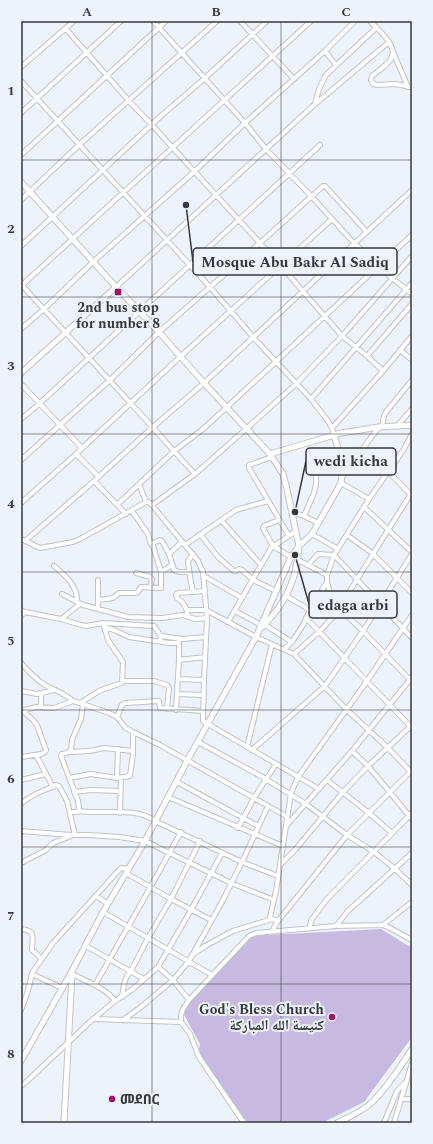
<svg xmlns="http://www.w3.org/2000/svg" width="433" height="1144" font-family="Spectral,'Noto Naskh Arabic','Noto Sans Ethiopic',serif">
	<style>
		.green { fill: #c6bae1 }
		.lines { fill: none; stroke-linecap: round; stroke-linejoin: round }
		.minor-casing { stroke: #bfc3ca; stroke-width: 6 }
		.tertiary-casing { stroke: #bfc3ca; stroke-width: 7 }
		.minor { stroke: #fff; stroke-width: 4 }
		.tertiary { stroke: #fff; stroke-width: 5 }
		.grid { fill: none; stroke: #36383b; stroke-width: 1; stroke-opacity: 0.55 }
		.poi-dot { fill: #a0135e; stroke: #eef2fa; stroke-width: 1.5 }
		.labels { text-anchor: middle; stroke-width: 4; stroke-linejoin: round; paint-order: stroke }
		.poi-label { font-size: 14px; font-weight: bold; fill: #36383b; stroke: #eef2fa }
		.leader { fill: none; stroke: #36383b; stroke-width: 1.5 }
		.callout-dot { fill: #36383b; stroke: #eef2fa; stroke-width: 1.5 }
		.callout { fill: #eef2fa; stroke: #36383b; stroke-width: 1.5 }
		.callout-label { font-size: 15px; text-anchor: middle; font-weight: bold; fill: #36383b }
		.neatline { fill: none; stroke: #36383b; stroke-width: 1.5 }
		.grid-label { font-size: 13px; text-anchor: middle; font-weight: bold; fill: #36383b }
	</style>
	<rect width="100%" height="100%" fill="#eef2fa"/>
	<path class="green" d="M381,929L412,948V1037L364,1102L322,1123H248L198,1055L200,1044L182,1011L251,936Z"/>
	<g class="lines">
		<defs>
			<path id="minor" d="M153,21L245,123L266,149L311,196L354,243L392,278L412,294
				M240,21L294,79
				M370,21C378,30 399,46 391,59C386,66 378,71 372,76L371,80L373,84L377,85L395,84L412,87
				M66,29L129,101L152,125L280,265L342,336L367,356L383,371
				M325,51L336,65
				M393,52L408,87
				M21,67L74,21
				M21,81L210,287L253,337L311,399L328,421L332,428L334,435
				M315,104L319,89L326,75L376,28
				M21,113L121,21
				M21,155L166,21
				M21,200L79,145L217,21
				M21,246L162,115L204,79L267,21
				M21,284C58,325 96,365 133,406C154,428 174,452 195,474
				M21,286L311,21
				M116,287L314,105L389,42
				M21,329L43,310L93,262L195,171L245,123L325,51L355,21
				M400,350L412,360
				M367,356L412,304
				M21,384L82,448
				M311,399L412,283
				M21,419L39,404L320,145
				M397,426L412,409
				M382,427L384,416L386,412L412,380
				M332,428L383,371L412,336
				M364,447L412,496
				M76,454L99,477
				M272,457L249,465V468L289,536
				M21,460L110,380L159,332L260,243L323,186H325L366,231
				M342,477L364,447L379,427
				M94,481L126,514
				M341,483L369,499
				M139,484L146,502H148L152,505L198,561L203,572L207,618L204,680L203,721L319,789
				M21,503L76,454L181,356L332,219
				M117,505L173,452L203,429L227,407L412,235
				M152,505L195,474L246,429L297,383L342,336L412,256
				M364,507L412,552
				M292,512L304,516L318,523
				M304,516L314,493L316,484V467
				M221,520L261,565
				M279,520L264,526L263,528L273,546L291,557
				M200,534L218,557L234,571H236L239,569L242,570L253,580L276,591
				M312,534L338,549
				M347,535L372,553L412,593
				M21,539L40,548L73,542L82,538L146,502
				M25,541L94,481L153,427L204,383L412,190
				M151,544L160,540L162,541L169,554L174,570L179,572H189
				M185,545L236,510L268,501
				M169,554L182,542
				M193,554L188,561L190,577L193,592
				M298,560L327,575L334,555L369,499L404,449L412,434
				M308,565L318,554L334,555L412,638
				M54,566C65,575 78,586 77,602
				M161,572L172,565
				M136,573L150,577L152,579L150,588
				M327,575V582L330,593L339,608L363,631L412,682
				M204,576L242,598
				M62,594L83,605L128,617L162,618L183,615L195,619L207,618
				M286,596L310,610
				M99,600L113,598L119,593H137L141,587L161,588V572L153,546L150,542L148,534L132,511
				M98,609V580
				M21,610L25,612L61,619L81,625L86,626L103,623L154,626L161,636L160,641
				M187,610H206L256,637L294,654L346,709L388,748L412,773
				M235,611L261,625
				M21,616L25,612
				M188,616C187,608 184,602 177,598L176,595L178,593L205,591
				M306,618L412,728
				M61,619L80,604
				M228,622L271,548L296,531
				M265,625L292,642
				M104,627L114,630L129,637L169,643H179
				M161,636L182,639L206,637
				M284,649L292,642L303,625L310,610L327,582
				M294,654L320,631L334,616L412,492
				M179,660L205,657
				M21,663C28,671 35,679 45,685C54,690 64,693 73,701
				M178,679L204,680
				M123,681H154L167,685L169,688L167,709
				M21,691L37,694L54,690
				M177,694L204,695
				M80,703L101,690L122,683L123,662L108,640L103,623
				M41,706V693
				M176,710L179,660V638
				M21,711L36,707L54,708L73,701L80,703L109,713L117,717L126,728L133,732L160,745L286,816
				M117,717L122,705L125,703L159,701L160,708H161L203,711
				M198,742L259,775L306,804L347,835L374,852L395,869L412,885
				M247,747L272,644
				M252,750L325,686L363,631L412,554
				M352,751L368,766L412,819
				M70,752L89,751L104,748L133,751
				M36,755L53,787
				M21,757L41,754L45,752L46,750L37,725L33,720L23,711
				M69,778L91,774L117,778L130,776L133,754V732
				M117,778L118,749
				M21,780L46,774
				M327,780L369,813L392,833
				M177,782L258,826
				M74,792L91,790L121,791
				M168,797L283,846
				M21,804C31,794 44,791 56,785L59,786L67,801L75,835
				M79,811C102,815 136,806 155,821L242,862L278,876
				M70,812H78L79,808L78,801L61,756L62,754L67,753L71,750L72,740L81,719L83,704
				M120,813L121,778
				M286,826L352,751L412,677
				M238,828L254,798L276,764
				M21,831L71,835H88L119,837L145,841L231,883L274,900
				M21,863L46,850L53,843L71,836
				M280,865L295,850L343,792L368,766L412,725
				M126,873L171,899L211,920
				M96,896L108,904
				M103,912L212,975
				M278,921L272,919L270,917L276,891L291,793L298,777L367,681L412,615
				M383,925L412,902
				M336,926L348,911L412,853
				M309,928L312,919L327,899L412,813
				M21,929C37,931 32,937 32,950L42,959
				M272,931L278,921L347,835L412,770
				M86,946L144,979
				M192,955L205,946L233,931L272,919
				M158,967L173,980L189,1000
				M72,974L95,985L141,904L181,832
				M95,985C103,990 110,993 115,1001
				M62,988L32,974L34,970L53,943L119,870L122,868L128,869
				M122,997L124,984L127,976L131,971L148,938L171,899L200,841
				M21,1010L27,994L32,974
				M94,1019L181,1022
				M123,1020L141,1007L173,980L189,961L223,900L242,862L268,806
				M21,1086L25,1083L93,1019L115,1001L133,989L158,967L191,910L222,853
				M401,1099H412
				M244,1123L199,1057L190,1034L181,1022V1015L183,1009L189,1000L249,936L256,933L336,926L383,925L390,928L412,940
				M384,1123L397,1091L405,1083
				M394,1123L412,1063"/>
			<path id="tertiary" d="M21,182L116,287L159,332L204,383L270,454L283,474L286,485L299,546L291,557L256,637L187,761L145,841L103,912L72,971L21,1061
				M21,373L116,287
				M270,454L341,433L379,427L412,425
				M261,628C267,623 272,616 277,610C292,589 297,571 299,546L312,534L341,483L343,466L334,435
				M64,1123L72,974
				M337,1123C349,1117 361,1112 370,1104C385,1091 401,1066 412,1049"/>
		</defs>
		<use href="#minor" class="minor-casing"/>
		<use href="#tertiary" class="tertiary-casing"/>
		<use href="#minor" class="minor"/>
		<use href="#tertiary" class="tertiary"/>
	</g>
	<path class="grid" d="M152,21V1123M281,21V1123M21,160H412M21,297H412M21,434H412M21,572H412M21,710H412M21,847H412M21,984H412"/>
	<g class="poi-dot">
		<rect x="114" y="288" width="8" height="8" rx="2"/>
		<circle cx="332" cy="1017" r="4"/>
		<circle cx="112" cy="1099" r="4"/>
	</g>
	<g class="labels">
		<g class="poi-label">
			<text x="118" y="312">2nd bus stop<tspan x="118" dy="16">for number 8</tspan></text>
			<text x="324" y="1014" text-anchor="end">God's Bless Church<tspan x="324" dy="16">كنيسة الله المباركة</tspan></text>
			<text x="120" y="1104" text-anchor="start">መደበር</text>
		</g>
	</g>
	<path class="leader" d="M186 205L193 262M295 512L306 461M295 555L309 604"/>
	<g class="callout-dot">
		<circle cx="186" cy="205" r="4"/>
		<circle cx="295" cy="512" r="4"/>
		<circle cx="295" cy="555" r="4"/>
	</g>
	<g class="callout">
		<rect x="193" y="248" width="204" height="27" rx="4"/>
		<rect x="306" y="448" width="90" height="27" rx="4"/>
		<rect x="309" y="591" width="88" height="27" rx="4"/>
	</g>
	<g class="callout-label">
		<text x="295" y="267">Mosque Abu Bakr Al Sadiq</text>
		<text x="351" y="466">wedi kicha</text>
		<text x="353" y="610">edaga arbi</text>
	</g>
	<rect width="433" height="1144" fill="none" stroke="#eef2fa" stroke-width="44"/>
	<rect x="22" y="22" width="389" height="1100" class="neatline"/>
	<g class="grid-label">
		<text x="87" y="16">A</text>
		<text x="216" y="16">B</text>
		<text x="346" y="16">C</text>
		<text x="11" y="95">1</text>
		<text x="11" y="233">2</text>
		<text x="11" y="370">3</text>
		<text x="11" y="508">4</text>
		<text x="11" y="645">5</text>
		<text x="11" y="783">6</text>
		<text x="11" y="920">7</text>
		<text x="11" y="1058">8</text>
	</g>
</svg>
